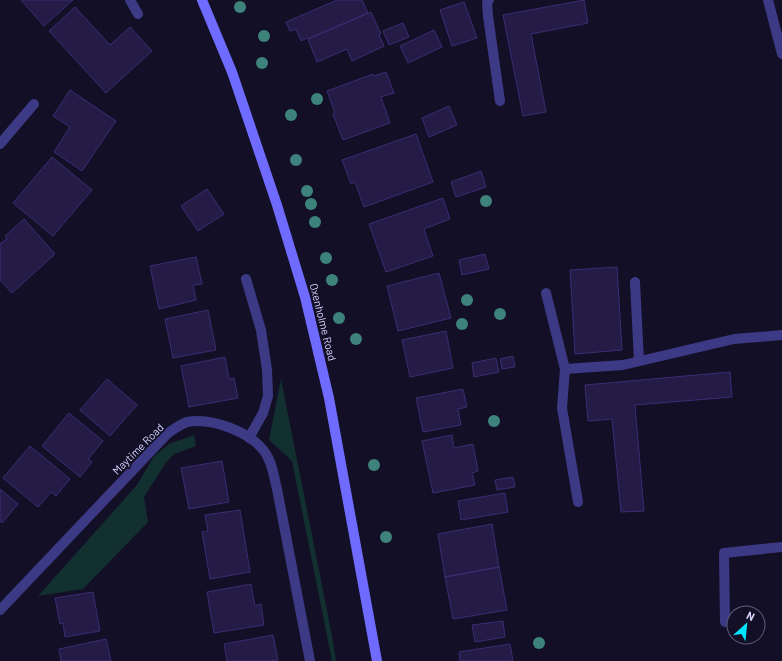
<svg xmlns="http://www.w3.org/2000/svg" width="782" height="661" font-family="Barlow,sans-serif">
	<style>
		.green { fill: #12302f }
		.building { fill: #241b47; stroke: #3b2d73 }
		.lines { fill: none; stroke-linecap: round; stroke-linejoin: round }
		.service { stroke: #3d3a85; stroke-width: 10 }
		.minor { stroke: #3d3a85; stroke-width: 10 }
		.secondary { stroke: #6f6bff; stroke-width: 10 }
		.tree { fill: #3d827b }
		.labels { text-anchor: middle; stroke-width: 4; stroke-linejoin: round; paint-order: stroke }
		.street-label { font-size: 11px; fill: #d9d4ff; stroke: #130f26 }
	</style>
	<rect width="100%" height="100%" fill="#130f26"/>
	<path class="green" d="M281,379L332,636L336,661H332L292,461L269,440Z
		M194,435L196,446L174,454L165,464L144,497L148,522L83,589L38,596L137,485L154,456L169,444Z"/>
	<path class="building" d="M21,0H73L44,26Z
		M337,0H362L368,13L308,39L307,38L301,41L296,29L290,31L286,22Z
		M584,0L588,23L531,34L546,112L523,116L503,15Z
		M464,2L477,38L452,46L440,10Z
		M75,7L110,45L130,27L152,51L106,93L49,31Z
		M371,12L381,34L379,35L384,46L352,61L347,49L317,62L308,39Z
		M403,23L409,37L389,45L383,31Z
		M434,30L442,47L408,63L400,46Z
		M386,72L394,93L381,97L390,123L343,140L333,114L335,113L327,91L373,74L374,76Z
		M70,90L116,121L82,171L54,152L70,127L53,116Z
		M449,106L457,125L429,137L422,118Z
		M416,134L433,182L364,207L355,182L351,184L342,160Z
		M52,157L92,190L53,236L13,203Z
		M481,171L486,187L456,197L451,182Z
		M207,189L224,214L198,231L181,206Z
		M443,198L450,219L424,229L433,256L386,272L369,224Z
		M24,219L55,254L12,293L0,280V244L7,239L5,236Z
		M485,254L489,269L462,275L459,260Z
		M196,257L202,284L193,285L196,300L159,309L150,266Z
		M617,267L622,350L575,354L570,270Z
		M439,273L451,318L398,331L387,286Z
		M208,310L216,350L173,358L165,319Z
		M446,331L453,368L410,377L402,340Z
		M513,356L515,367L502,369L500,359Z
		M225,357L229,379L234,378L238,398L189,407L181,366Z
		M496,358L499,372L474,377L472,363Z
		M730,372L732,397L635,405L644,511L621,512L612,419L588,421L585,385Z
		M107,379L137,405L110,436L80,410Z
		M463,389L467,407L458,409L461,425L423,432L416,398Z
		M69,413L103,441L88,459L92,462L80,477L42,446Z
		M452,435L454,448L473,444L478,471L472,473L475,485L433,493L422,441Z
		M30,446L70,479L56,496L51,492L38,507L3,478Z
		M222,461L229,502L189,509L181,468Z
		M513,477L515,487L497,490L495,480Z
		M0,489L18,504L2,523L0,521Z
		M505,493L508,512L461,520L458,501Z
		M240,510L250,572L210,579L202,532L208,531L205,515Z
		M492,524L499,567L445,577L438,534Z
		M499,567L507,610L453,619L445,577Z
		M251,584L255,606L261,604L264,625L214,633L207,592Z
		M93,592L100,631L65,637L63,623L60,624L55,598Z
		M503,621L505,637L475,642L472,625Z
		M273,635L278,660L269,661H227L224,644Z
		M106,639L111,661H61L59,649Z
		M510,644L513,661H460L459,652Z"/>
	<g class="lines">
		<path class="service" d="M130,0L138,14
			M489,0L487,2L488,16L500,101
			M0,144L34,104
			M246,279L261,330L267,370L268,396L263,413L249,438
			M635,282L639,361
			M546,293L565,369L623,365L734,339L782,335
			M565,369L562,408L578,502"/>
		<path class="minor" d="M768,0L782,54
			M0,610L168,433C174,429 181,424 187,422C211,417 250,432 264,451C272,461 274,477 277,489L310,661
			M725,622L724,553L782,547"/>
		<path class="secondary" d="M202,0L232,72L277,205L305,297L329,398L377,661"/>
	</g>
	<g class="tree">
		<circle cx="240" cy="7" r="6"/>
		<circle cx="264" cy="36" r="6"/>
		<circle cx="262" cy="63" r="6"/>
		<circle cx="317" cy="99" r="6"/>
		<circle cx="291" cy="115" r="6"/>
		<circle cx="296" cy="160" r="6"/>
		<circle cx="307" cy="191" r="6"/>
		<circle cx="486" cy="201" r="6"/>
		<circle cx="311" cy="204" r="6"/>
		<circle cx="315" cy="222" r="6"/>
		<circle cx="326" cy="258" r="6"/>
		<circle cx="332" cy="280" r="6"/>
		<circle cx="467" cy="300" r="6"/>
		<circle cx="500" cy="314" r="6"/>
		<circle cx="339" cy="318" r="6"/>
		<circle cx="462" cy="324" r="6"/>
		<circle cx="356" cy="339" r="6"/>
		<circle cx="494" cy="421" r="6"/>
		<circle cx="374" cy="465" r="6"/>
		<circle cx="386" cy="537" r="6"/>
		<circle cx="539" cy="643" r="6"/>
	</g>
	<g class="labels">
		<g class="street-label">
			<text transform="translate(323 322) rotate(76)" y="4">Oxenholme Road</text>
			<text transform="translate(138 449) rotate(-45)" y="4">Maytime Road</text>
		</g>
	</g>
	<g transform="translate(746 625) rotate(27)"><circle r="19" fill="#130f26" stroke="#625e7d"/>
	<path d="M0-3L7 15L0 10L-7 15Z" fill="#00e5ff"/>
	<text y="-6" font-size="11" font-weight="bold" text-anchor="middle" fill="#d9d4ff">N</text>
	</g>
</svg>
